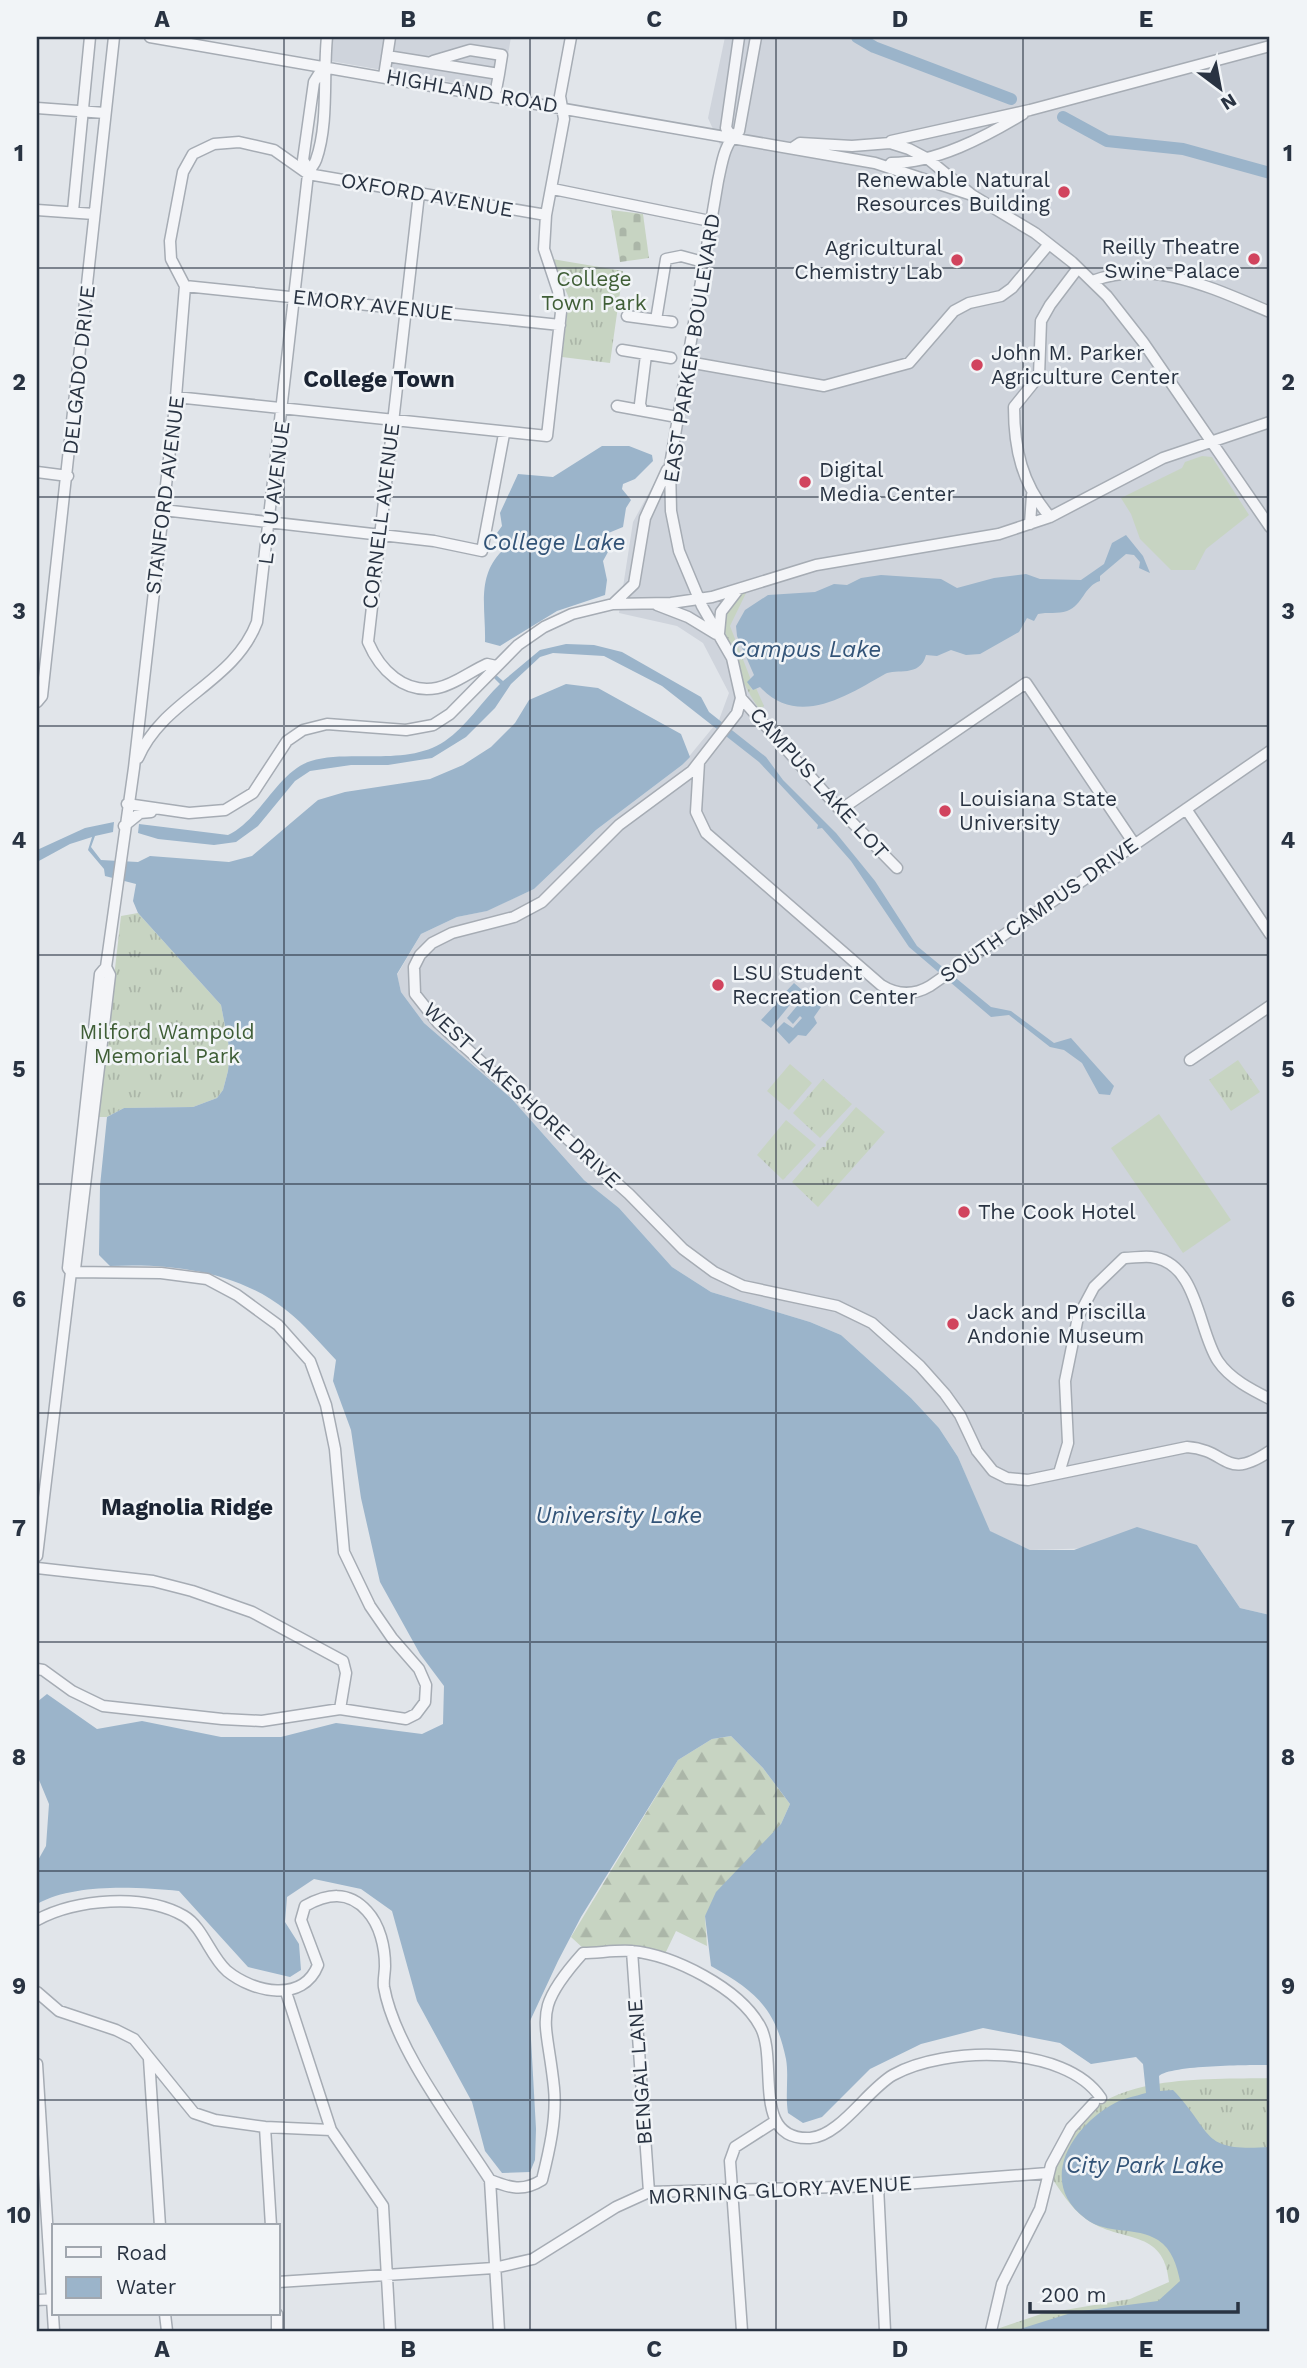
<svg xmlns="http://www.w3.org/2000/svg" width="1307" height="2368" font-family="'Work Sans',sans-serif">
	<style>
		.built { fill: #cfd4dc }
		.grass { fill: url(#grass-tufts) }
		.forest { fill: url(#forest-firs) }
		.cemetery { fill: url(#cemetery-stones) }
		.pitch { fill: #c7d4c2 }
		.water { fill: #9bb4ca }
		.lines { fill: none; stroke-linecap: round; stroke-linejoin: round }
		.river { stroke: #9bb4ca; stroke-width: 12 }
		.minor-casing { stroke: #a6acb4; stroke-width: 13 }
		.minor { stroke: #f4f5f8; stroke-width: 10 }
		.grid { fill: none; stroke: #293342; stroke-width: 2; stroke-opacity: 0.55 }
		.poi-dot { fill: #d1445e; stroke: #f1f4f7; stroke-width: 2.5 }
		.labels { text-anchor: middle; stroke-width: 5; stroke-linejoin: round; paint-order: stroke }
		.street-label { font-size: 21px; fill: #293342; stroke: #f1f4f7 }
		.poi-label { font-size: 21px; fill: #293342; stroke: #f1f4f7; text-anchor: start }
		.park-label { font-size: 21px; fill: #3f5e36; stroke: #f1f4f7 }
		.neighbourhood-label { font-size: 23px; font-weight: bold; fill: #1b2433; stroke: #f1f4f7 }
		.water-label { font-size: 23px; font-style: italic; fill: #325377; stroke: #f1f4f7 }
		.neatline { fill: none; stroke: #293342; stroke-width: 2.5 }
		.grid-label { font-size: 23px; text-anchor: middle; font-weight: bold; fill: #293342 }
	</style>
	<defs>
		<pattern id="grass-tufts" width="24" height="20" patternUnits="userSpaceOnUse" patternTransform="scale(1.75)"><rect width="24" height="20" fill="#c7d4c2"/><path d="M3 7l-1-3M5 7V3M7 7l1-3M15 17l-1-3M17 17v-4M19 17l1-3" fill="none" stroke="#abb6a8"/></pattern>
		<pattern id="forest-firs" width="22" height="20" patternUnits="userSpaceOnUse" patternTransform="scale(1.75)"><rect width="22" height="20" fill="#c7d4c2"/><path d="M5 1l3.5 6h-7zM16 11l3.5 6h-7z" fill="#abb6a8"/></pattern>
		<pattern id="cemetery-stones" width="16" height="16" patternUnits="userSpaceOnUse" patternTransform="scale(1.75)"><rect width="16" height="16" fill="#c7d4c2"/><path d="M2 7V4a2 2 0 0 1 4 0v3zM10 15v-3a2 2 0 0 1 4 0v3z" fill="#abb6a8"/></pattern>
	</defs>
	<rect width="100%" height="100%" fill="#e1e5ea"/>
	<path class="built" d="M327,37H511L502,91L325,60Z
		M725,37H1270V1615L1240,1608L1197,1545L1030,1550L989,1531L958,1457L939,1428L911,1398L841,1335L810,1322L711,1292L672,1267L619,1208L584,1180L511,1098L424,1023L401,992L397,975L421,934L457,917L486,911L534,889L596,830L682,765L719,720L729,693L703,643L677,626L619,613L633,522L669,456L721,147L708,118Z"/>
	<path class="grass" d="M552,259L623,271L610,363L562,357L569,298Z
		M747,591L730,626L751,680L748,682L752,690L756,688L764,706L760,710C744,689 724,641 722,615L741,593Z
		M138,913L221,1005L230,1052L228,1071L223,1090L217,1098L193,1107L124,1108L107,1117H98L121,916Z
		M1238,1060L1260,1092L1231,1111L1209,1080Z
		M823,1079L852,1104L820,1138L793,1113Z
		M856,1107L885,1132L818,1207L792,1182L822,1147H826V1142Z
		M786,1120L816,1145L783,1180L757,1155Z
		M1270,2078V2331H991L1041,2314L1130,2299L1169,2282C1164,2227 1121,2244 1086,2219C1070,2208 1060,2189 1048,2173C1054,2162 1058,2149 1064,2138C1106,2072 1202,2080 1270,2078Z"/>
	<path class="forest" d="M731,1736L763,1768L790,1804L781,1824L705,1916L707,1946L676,1931L665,1954L634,1946L584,1949L571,1937L678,1760L712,1739Z"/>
	<path class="cemetery" d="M611,210L643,214L649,258L620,262Z"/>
	<path class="pitch" d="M1202,456L1212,457L1249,515L1206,549L1195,570H1171L1140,539L1131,514L1121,498L1182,468L1185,462Z
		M790,1064L812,1083L789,1110L767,1091Z
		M1159,1114L1231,1220L1183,1253L1111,1148Z"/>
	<path class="water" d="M602,446H629L652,455L653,461L635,479L623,484L622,489L631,500L626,508L623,527L606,534L608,552L603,561L607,580L605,595L557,611L500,646L485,642C486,609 476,577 502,551L497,533L502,526L500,513L518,474L553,477Z
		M1126,535L1143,556L1150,573L1139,568L1140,562L1134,555L1126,554L1100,576V581C1084,586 1083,605 1067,611C1058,614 1047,612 1038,614L1034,621L1027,618L1019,632L980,654L966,655L951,650L937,656L926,655C920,678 896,668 885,674C846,696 798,728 760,687L753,690L747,682L754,675L737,636L736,626L745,610L768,595L815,592L834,584L847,585L861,578L881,575L941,579L957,588L994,578L1026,574L1040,579L1081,580L1104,564L1112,543Z
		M566,644L594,645L622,652L701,697L709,712L766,757L783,780L836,833L875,881L917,946L991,1007L1011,1011L1054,1043L1071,1038L1114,1086L1110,1095L1099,1094L1082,1063L1064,1050L1050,1047L1009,1015L991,1017L909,947L851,861L822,828L817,829L818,825L759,762L662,686L604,656L553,653L540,657L511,684L495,708L466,737L432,758L388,765H351L310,771L295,781L258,826L236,842L214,845L158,839L138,833L139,824L228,835C261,819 278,771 311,761C349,749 407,767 445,741C467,726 481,702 500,684L494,678L496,675L503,681L540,650Z
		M566,684L598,688L681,734L690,757L682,765L596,830L534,889L487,911L457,917L421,934L397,974L401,992L424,1023L511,1098L584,1180L619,1208L672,1267L711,1292L810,1322L841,1335L911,1398L939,1428L958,1457L990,1531L1030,1550H1074L1137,1527L1197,1545L1240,1608L1270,1615V2065C1250,2065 1171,2065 1159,2076L1160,2091L1173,2090C1215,2134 1199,2152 1270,2147V2331H1014L1074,2312L1158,2301L1180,2281C1177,2266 1172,2249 1158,2240C1136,2226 1107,2235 1086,2219C1036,2182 1072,2126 1115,2103C1124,2098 1136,2096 1146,2093L1143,2064L1136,2057L1091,2064L1060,2043L983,2028L921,2044L870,2069L822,2117L803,2123L788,2113C785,2095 789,2076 786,2059C775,2007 755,1991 711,1966L705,1916L716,1892L781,1824L790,1804L763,1768L731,1736L712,1739L678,1760L581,1917L558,1961L530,2021L536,2129L535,2160L530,2172L502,2173L485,2151L472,2102L417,2001L392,1911L361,1889L314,1879L287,1897L285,1922L299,1944L301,1970L290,1977L248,1967L179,1891C136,1887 75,1883 37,1904V1862L46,1846L49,1804L37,1775V1702L47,1694L97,1729L142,1721L221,1737H281L336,1723L422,1734L443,1724L444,1686L420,1654L380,1582L361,1498L351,1430L333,1381L336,1360C320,1343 304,1324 286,1310C237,1271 170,1263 110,1266L99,1255L100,1186L107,1117L124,1108L193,1107L217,1098L223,1090L228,1071L230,1052L221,1005L138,913L133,901L136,884L105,876L104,869L88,850L92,837L70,844L37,862V850L85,828L114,822L113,832L95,836L91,847L101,860L138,862L150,856L229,862L252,856L318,800L345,792L430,779L463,765L491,747L515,723L529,700Z
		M794,983L802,990L771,1028L761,1020L775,1005L774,999L780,998Z
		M806,995L821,1007L814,1017L817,1023L806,1036L798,1035L789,1044L776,1030L784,1022L793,1028L802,1018L800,1016L793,1024L787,1018Z"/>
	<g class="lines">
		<path class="river" d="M857,37L874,47L1011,99
			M1063,117L1107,141L1183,149L1270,173"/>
		<defs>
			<path id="minor" d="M150,37L875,163L972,195
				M756,37L739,131C724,143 722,163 718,181L670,465L671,511L679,551L702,606L732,658L741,698L737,713L692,771L619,825L542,902L514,917L452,933L432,943L420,955L414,967L415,994L438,1023L629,1194L683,1249L714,1272L743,1286L837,1306L872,1323L920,1366L945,1394L960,1415L977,1451L993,1471L1007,1478L1028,1480L1187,1447C1229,1450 1224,1482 1270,1451
				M387,56L499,74L495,95
				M433,61L470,50L502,55L499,74
				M384,76L390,37
				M37,108L105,113
				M732,137L726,128L739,37
				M891,141L1030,110L1270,46
				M794,147L800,143L852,146L890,143L909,149L928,159L972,195L1035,233L1072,262L1107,296L1143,342L1270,527
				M891,163C936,163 985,137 1023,114
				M309,170L303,160L314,82L324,66
				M553,189L710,221
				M419,194L368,642C380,670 404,694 437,688C454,685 471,671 487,664L496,666
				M37,210L94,214
				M73,211L90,37
				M1092,281C1154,258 1214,289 1270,312
				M185,286L560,325
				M627,316L672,322
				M656,320L666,259L681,256L703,262
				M622,350L671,358
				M688,362L824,386L909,363L954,311L969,303L1001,296L1012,288L1049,244
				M176,397L547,436L561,312L558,291L544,249L546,215L564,119L560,96L571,37
				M617,406L677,417
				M642,410L640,404L646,355
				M37,472L68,476
				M163,510L434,541L482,551L504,434
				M1050,517C1022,484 1014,449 1014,407L1039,376L1041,321L1050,305L1078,268
				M1030,524L1032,495
				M613,604L634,584L645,518L667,470
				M657,605L688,617L716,634
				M719,633L721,612L737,591
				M741,698L840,810L897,868
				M37,702L42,696L114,37
				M138,758C163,699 234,683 257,622L308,174C310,168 314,166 316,160C329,124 323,74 327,37
				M699,762L696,812L706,833L881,985C897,995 913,996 930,986L1270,751
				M127,804L189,813L225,810L253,793L287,741L303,730L327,724L406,730L433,725L450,714L518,645L544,627L572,614L613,604L671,603L712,597L816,565L999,534L1050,517L1163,458L1270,422
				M1186,809L1270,934
				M840,810L1026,683L1135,845
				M124,826L140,813L151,812
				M1190,1060L1270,1006
				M71,1272L75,1269L110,975L106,967
				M1059,1473L1068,1443L1065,1381L1078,1317L1094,1287L1124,1258C1133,1258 1143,1256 1151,1257C1198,1262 1198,1331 1218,1361C1230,1379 1252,1390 1270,1399
				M37,1556L71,1272L68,1268L100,974L106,967L134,768L176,397L185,286L171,259L170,241L183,172L193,154L214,144L239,142L274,150L308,174L546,215
				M37,1568L153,1581L192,1591L252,1612L343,1661L346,1673L340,1709
				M37,1669L43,1670L72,1691L103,1706L222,1719L262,1721L340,1709L406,1719L416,1714L425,1702L426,1685L419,1669L392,1638L370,1606L344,1552L335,1449L326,1405L310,1361L278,1325L237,1295L207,1279L161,1273L71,1272
				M37,1920C76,1899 144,1893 184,1916C203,1927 210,1956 227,1971C254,1993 303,2003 318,1965L301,1920L305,1906C327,1894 348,1890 367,1911C380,1925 385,1947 385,1966C385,1973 383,1980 384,1987C395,2049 456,2127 490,2180C510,2188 523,2192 542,2180C549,2152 557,2118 554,2088C547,2017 530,2012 583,1953C598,1953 615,1950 631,1951C674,1955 739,1988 760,2026C779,2059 750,2141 810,2138C840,2136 867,2090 893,2075C945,2046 1065,2044 1101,2098
				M632,1951L649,2192
				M37,1992L59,2011L116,2030L134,2039L194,2113L215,2120L265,2127L331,2130
				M286,1992L331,2130L383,2206L390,2331
				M149,2059L160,2226
				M37,2064L54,2331
				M265,2127L271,2226
				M490,2180L499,2331
				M878,2186L885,2331
				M278,2282L494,2268L533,2259L616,2207L649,2192L878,2186L1048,2173
				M37,2300L54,2299
				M165,2314L167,2331
				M277,2314V2331
				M742,2331L730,2161L735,2147L774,2122
				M991,2331L1002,2284L1040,2209L1051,2165L1071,2128L1094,2103"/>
		</defs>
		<use href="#minor" class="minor-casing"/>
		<use href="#minor" class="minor"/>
	</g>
	<path class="grid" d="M284,37V2331M530,37V2331M776,37V2331M1023,37V2331M37,268H1270M37,497H1270M37,726H1270M37,955H1270M37,1184H1270M37,1413H1270M37,1642H1270M37,1871H1270M37,2100H1270"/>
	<g class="poi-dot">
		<circle cx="1064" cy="192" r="7"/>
		<circle cx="1254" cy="259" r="7"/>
		<circle cx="957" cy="260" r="7"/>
		<circle cx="977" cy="365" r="7"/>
		<circle cx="805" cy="482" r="7"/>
		<circle cx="945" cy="811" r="7"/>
		<circle cx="718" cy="985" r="7"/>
		<circle cx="964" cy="1212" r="7"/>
		<circle cx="953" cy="1324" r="7"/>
	</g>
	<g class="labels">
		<g class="street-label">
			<text transform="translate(472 91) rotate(10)" y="7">HIGHLAND ROAD</text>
			<text transform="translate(427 195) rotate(10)" y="7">OXFORD AVENUE</text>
			<text transform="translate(373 305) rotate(6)" y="7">EMORY AVENUE</text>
			<text transform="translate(692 348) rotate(-81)" y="7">EAST PARKER BOULEVARD</text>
			<text transform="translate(79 370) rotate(-84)" y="7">DELGADO DRIVE</text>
			<text transform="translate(274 493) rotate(-83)" y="7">L S U AVENUE</text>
			<text transform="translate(165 495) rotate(-83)" y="7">STANFORD AVENUE</text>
			<text transform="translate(381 516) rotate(-83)" y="7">CORNELL AVENUE</text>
			<text transform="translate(819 783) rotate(48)" y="7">CAMPUS LAKE LOT</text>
			<text transform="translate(1039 910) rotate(-35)" y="7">SOUTH CAMPUS DRIVE</text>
			<text transform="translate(522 1095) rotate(43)" y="7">WEST LAKESHORE DRIVE</text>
			<text transform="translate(640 2072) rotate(-94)" y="7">BENGAL LANE</text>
			<text transform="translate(780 2190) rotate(-3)" y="7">MORNING GLORY AVENUE</text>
		</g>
		<g class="poi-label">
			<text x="1050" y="187" text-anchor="end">Renewable Natural<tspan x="1050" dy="24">Resources Building</tspan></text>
			<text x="1240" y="254" text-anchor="end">Reilly Theatre<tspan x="1240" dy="24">Swine Palace</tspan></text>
			<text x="943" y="255" text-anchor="end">Agricultural<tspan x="943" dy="24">Chemistry Lab</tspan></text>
			<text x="991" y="360">John M. Parker<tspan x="991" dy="24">Agriculture Center</tspan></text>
			<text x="819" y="477">Digital<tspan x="819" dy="24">Media Center</tspan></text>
			<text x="959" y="806">Louisiana State<tspan x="959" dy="24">University</tspan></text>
			<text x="732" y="980">LSU Student<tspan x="732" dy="24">Recreation Center</tspan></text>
			<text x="978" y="1219">The Cook Hotel</text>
			<text x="967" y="1319">Jack and Priscilla<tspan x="967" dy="24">Andonie Museum</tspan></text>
		</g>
		<g class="park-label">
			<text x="594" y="286">College<tspan x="594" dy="24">Town Park</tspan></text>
			<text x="167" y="1039">Milford Wampold<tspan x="167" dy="24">Memorial Park</tspan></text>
		</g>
		<g class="neighbourhood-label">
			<text x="379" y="387">College Town</text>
			<text x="187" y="1515">Magnolia Ridge</text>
		</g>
		<g class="water-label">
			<text x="554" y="550">College Lake</text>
			<text x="806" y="657">Campus Lake</text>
			<text x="619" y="1523">University Lake</text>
			<text x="1145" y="2173">City Park Lake</text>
		</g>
	</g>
	<rect width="1307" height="2368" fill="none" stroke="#f1f4f7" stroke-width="77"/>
	<rect x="52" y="2224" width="228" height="91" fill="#f1f4f7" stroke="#a1a7af" stroke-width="2"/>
	<rect x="66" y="2247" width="35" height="10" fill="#f4f5f8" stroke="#a1a7af" stroke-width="2"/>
	<text x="116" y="2260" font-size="21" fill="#293342">Road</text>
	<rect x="66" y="2277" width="35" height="21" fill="#9bb4ca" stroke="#a1a7af" stroke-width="2"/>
	<text x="116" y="2294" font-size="21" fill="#293342">Water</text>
	<g transform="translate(1220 88) rotate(148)" stroke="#f1f4f7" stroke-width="5" paint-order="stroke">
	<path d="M0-5L12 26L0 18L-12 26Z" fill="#293342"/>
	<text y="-10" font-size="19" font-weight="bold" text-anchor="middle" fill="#293342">N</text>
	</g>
	<path d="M1030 2302v10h208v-10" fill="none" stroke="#293342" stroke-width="3.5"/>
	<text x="1041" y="2302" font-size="21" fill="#293342" stroke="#f1f4f7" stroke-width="5" paint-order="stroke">200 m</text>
	<rect x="38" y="38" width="1230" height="2292" class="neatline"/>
	<g class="grid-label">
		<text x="162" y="27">A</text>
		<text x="408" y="27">B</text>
		<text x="654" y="27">C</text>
		<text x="900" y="27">D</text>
		<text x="1146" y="27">E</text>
		<text x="19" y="161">1</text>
		<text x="1288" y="161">1</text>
		<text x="19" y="390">2</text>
		<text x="1288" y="390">2</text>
		<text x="19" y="619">3</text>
		<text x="1288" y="619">3</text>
		<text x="19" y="848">4</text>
		<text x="1288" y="848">4</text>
		<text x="19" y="1077">5</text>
		<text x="1288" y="1077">5</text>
		<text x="19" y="1307">6</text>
		<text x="1288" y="1307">6</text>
		<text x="19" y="1536">7</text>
		<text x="1288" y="1536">7</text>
		<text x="19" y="1765">8</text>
		<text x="1288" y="1765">8</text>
		<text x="19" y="1994">9</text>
		<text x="1288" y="1994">9</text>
		<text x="19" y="2223">10</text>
		<text x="1288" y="2223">10</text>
		<text x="162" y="2357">A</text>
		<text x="408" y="2357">B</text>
		<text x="654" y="2357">C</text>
		<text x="900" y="2357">D</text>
		<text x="1146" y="2357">E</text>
	</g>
</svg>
